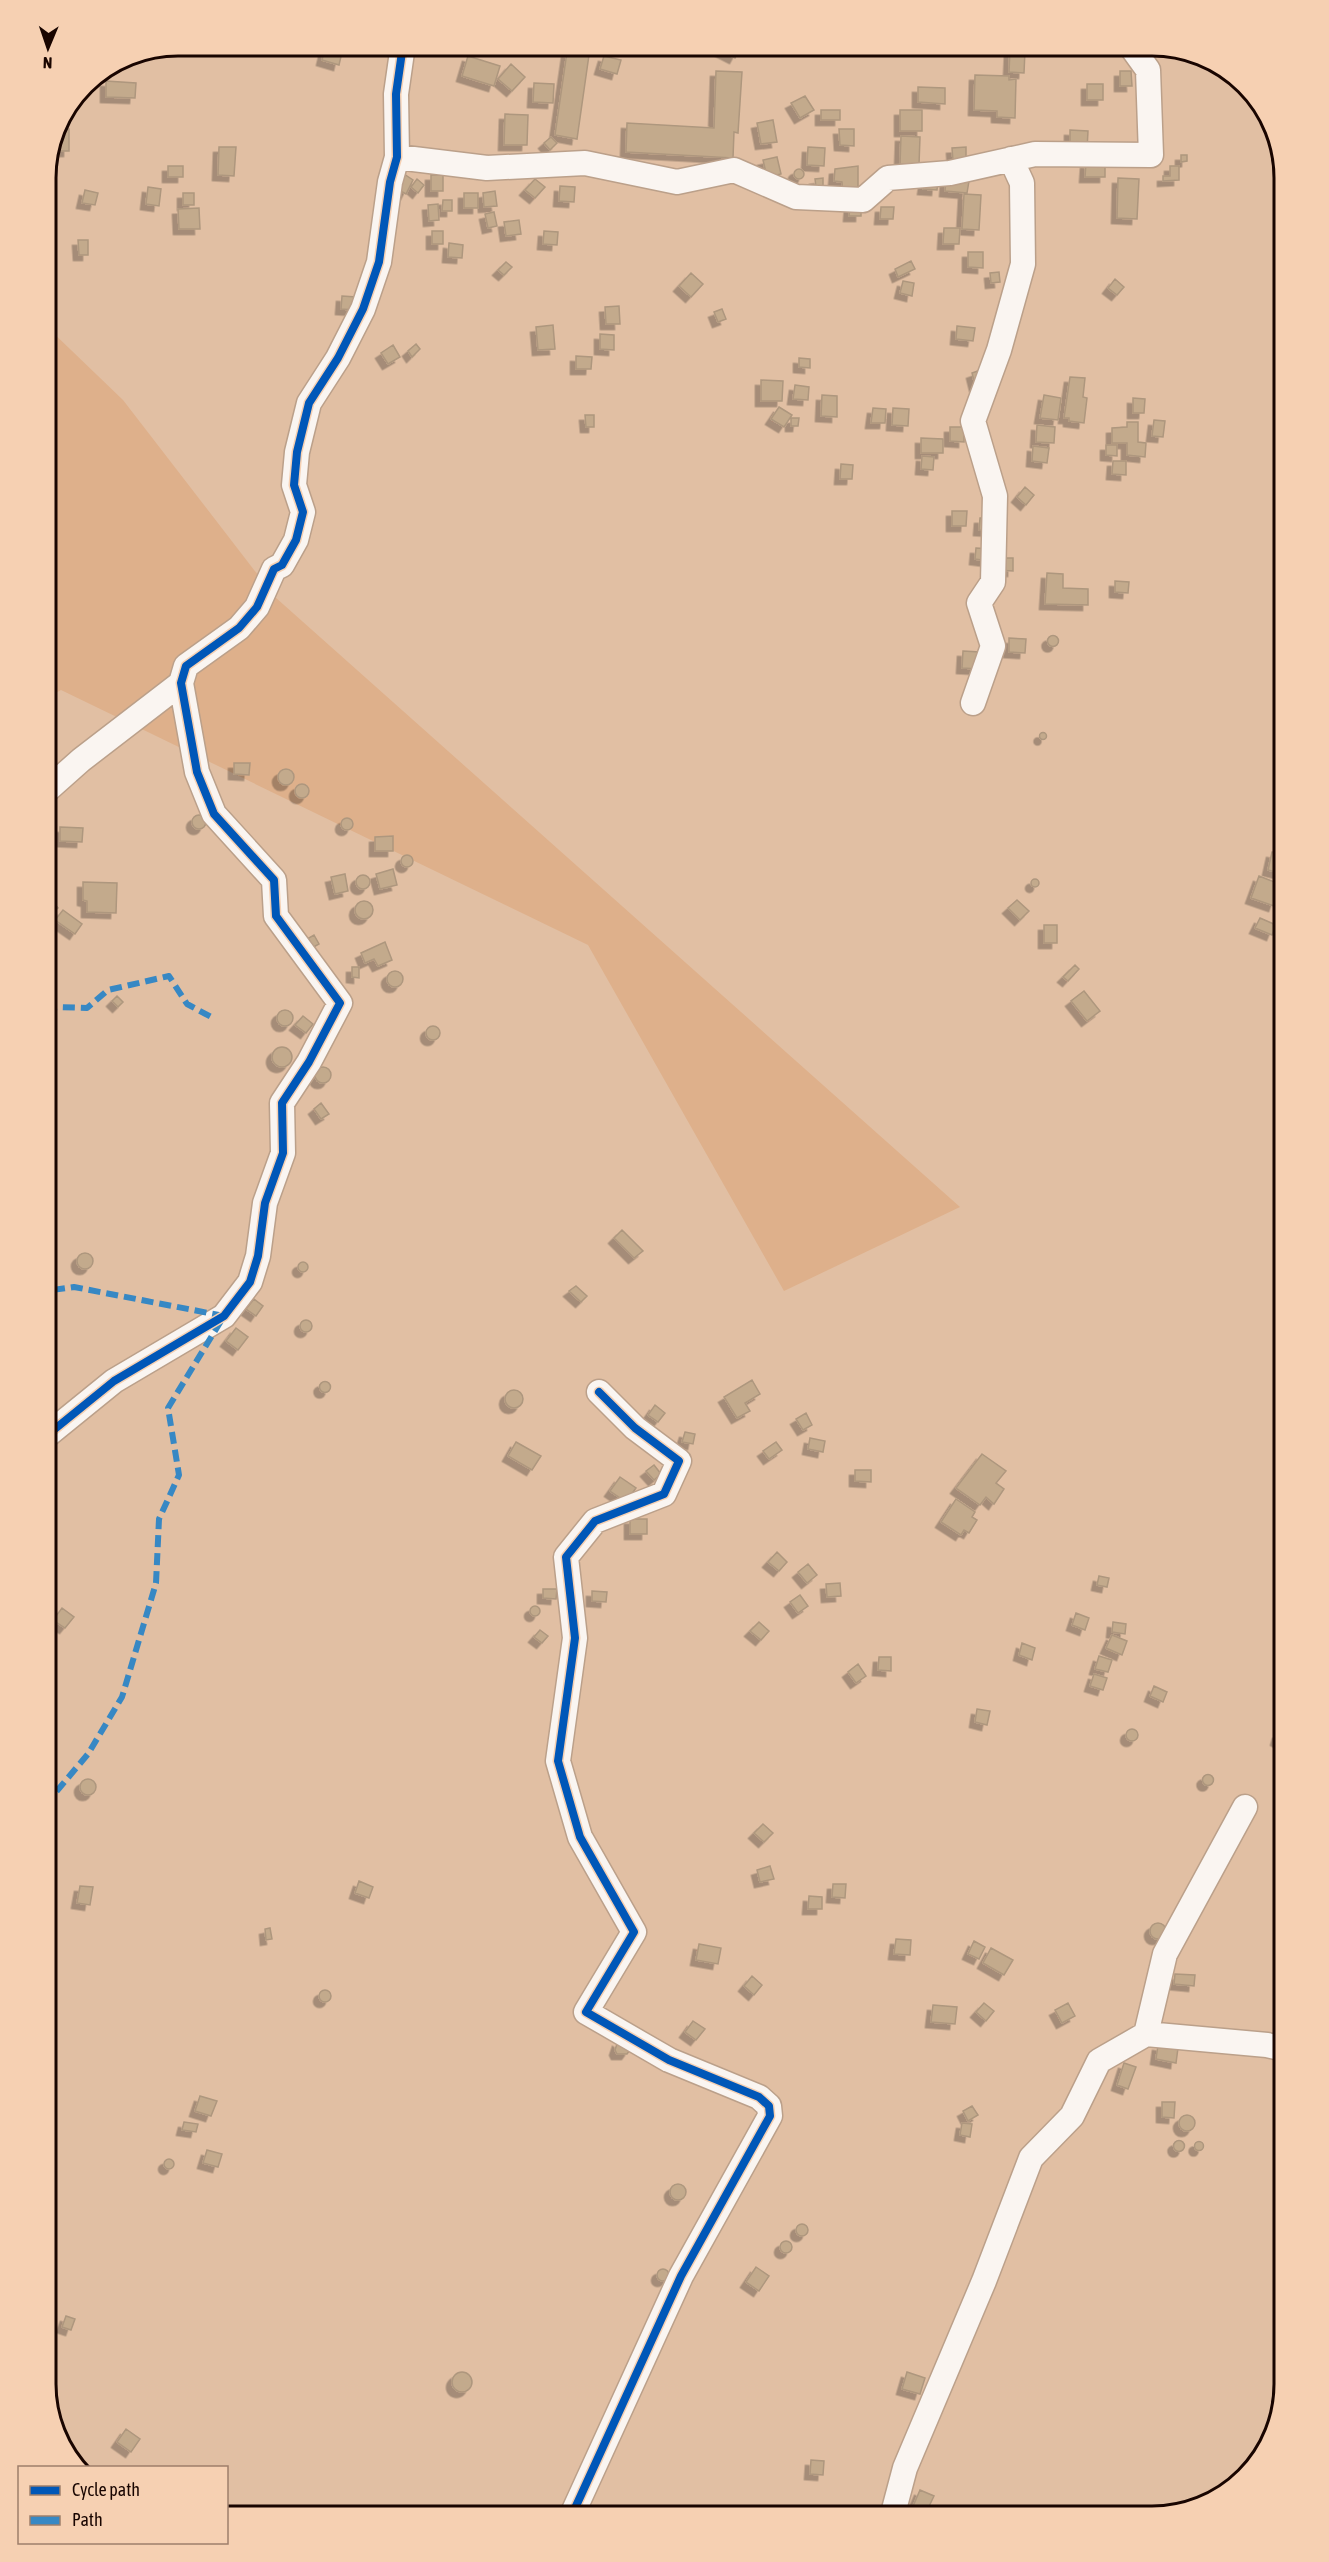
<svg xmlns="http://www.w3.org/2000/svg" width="1329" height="2562" font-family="'Asap Condensed',sans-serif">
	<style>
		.green { fill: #deb08b }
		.building { fill: #c3aa8c; stroke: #ae977e; stroke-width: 1.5; filter: url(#shadow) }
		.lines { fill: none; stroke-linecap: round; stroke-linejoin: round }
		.minor-casing { stroke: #bba08a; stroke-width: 27 }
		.minor { stroke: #faf5f1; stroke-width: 24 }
		.quiet { stroke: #3788c4; stroke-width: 6; stroke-dasharray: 12 6; stroke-linecap: butt }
		.cycleway-casing { stroke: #f6d0b2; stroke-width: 11 }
		.cycleway { stroke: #0057b8; stroke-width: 8 }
		.rim { fill: none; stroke: #190500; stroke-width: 3 }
	</style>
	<defs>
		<filter id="shadow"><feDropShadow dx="-5.5" dy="5.5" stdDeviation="0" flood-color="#0004"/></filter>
	</defs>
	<rect width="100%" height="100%" fill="#e1bfa3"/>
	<path class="green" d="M45,325L123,400L275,597L960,1207L784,1291L588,945L61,690L45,699Z"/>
	<path class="building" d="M721,45H742L735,58L719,50Z
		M325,48L342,52L339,65L322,60Z
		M1010,50L1025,51L1024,73L1009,72Z
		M567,52L589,55L577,139L555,135Z
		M468,56L500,66L494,86L462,76Z
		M604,56L621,60L617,74L600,69Z
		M511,64L525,77L512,91L498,79Z
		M716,71L742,72L738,133L734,132L733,158L626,152L627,123L714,128Z
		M1120,71H1131L1132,86H1120Z
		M975,75L1009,76V80L1016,79L1015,118L997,117V111L974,110Z
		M106,81L136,83L135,98L106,97Z
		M534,83L554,84L553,103L533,102Z
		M1087,84H1103V100H1087Z
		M918,87L945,88V104L918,102Z
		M805,96L814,110L800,118L791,103Z
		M821,110H840V120H821Z
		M900,110H922V131H900Z
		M505,114L528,115L527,145H504Z
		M773,120L777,142L761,144L757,123Z
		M55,129H69V151H51Z
		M839,129H854V146L840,145Z
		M1070,130L1088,131L1087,150H1070Z
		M901,136L920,137L919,165L900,164Z
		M551,137L557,143L550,150L544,143Z
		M219,147H236L234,176L218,175Z
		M808,147L825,148L824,166L807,165Z
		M966,147V160L953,161L952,148Z
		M1181,155H1187V161L1181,162Z
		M777,157L781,174L767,177L763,160Z
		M1086,163L1105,164V177H1085Z
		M168,166H183V177H168Z
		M858,166V196H843L842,182L834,181L835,169Z
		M1170,166H1179V180L1163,181V176H1170Z
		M794 174a5 5 0 1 1 10 0a5 5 0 1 1-10 0Z
		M401,172L413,180L406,194L393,187Z
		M431,175H443V191H431Z
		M925,177L938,179L937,190L923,189Z
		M823,178V186L816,187L815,179Z
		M1118,178L1139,179L1137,219L1117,218Z
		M417,179L424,185L418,193L411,187Z
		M535,179L545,187L535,198L525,190Z
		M946,180L969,181L967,193L945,191Z
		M560,186L575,187L574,202L559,201Z
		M45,187H49V205H45Z
		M148,187L161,189L159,206L146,204Z
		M85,190L98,193L95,205L82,203Z
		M495,191L497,206L484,207L483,193Z
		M183,193H194V205H183Z
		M464,193H478V208H464Z
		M964,194L981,195L979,230L962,229Z
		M443,200H452V211H442Z
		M438,204L439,220L429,221L428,205Z
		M850,204L861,205V216H849Z
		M881,207H894L893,219H880Z
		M199,208L200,229H179L178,209Z
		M494,212L497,226L488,228L485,214Z
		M519,220L521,234L506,236L504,222Z
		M944,228H960L959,244H943Z
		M432,231H443V244H432Z
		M544,231L558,232L557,245L543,244Z
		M78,240H88V255H79Z
		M449,243L463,245L462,258L448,257Z
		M968,252H983V268L968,267Z
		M911,261L915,269L898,277L895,269Z
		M506,262L512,267L504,275L498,270Z
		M999,272L1000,282L991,283L990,273Z
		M691,273L703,284L691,297L679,286Z
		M1115,279L1124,287L1117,295L1108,288Z
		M903,281L914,283L912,296L900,293Z
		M342,296L356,297L355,310L341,309Z
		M619,306L620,324H606L605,307Z
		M722,309L726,319L718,322L714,312Z
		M553,325L555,349L538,350L536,327Z
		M957,326L975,328L973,341L956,339Z
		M600,334L614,335V350L600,349Z
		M416,344L420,349L412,357L408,351Z
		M393,345L400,357L388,364L381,353Z
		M576,356L592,357L591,369H576Z
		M799,358L810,359V368L799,367Z
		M983,369L975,385L972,373Z
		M1070,377L1085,378L1083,397L1087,398L1084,423L1069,421V418H1064Z
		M761,380L783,381L782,401H761Z
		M795,385L809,387L808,400L793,399Z
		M822,395L837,396V417L821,416Z
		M1044,395L1061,398L1058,420L1040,418Z
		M1133,398L1145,399L1144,413H1133Z
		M779,407L792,415L784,427L771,419Z
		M873,408L886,409L885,423H871Z
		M893,408L909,409L908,426L892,425Z
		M585,415H594V427H586Z
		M791,418H799L798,426H791Z
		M1154,420L1165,421L1163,437L1152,436Z
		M1127,422H1138V442L1146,443L1145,457L1127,455V443H1112V428L1127,427Z
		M1037,425L1055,427L1054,443L1036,442Z
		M950,427H964V442L950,441Z
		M921,438L943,439V453H921Z
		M1106,445H1117V456L1106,455Z
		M1033,446L1049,448L1047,463L1032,461Z
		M922,456L934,457L933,470L921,469Z
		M1113,461H1126V475L1112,474Z
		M841,464L853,465L852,479H840Z
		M1025,487L1034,495L1026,505L1017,497Z
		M952,511H967L966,526H952Z
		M980,518H993V531L979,530Z
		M976,548L990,549L989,561L975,559Z
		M998,558H1013V571L996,570Z
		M1047,573L1063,574V588L1088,589V605L1045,604Z
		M1115,581L1129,582L1128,593L1115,592Z
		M1047.5 641a5.5 5.5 0 1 1 11 0a5.5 5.5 0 1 1-11 0Z
		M1009,638L1026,639L1025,653L1009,652Z
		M963,651L980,652V669L962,668Z
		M1039.5 736a3.5 3.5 0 1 1 7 0a3.5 3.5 0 1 1-7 0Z
		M234,763H250L249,775L234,774Z
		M278 777a8 8 0 1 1 16 0a8 8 0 1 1-16 0Z
		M295 791a7 7 0 1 1 14 0a7 7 0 1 1-14 0Z
		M192 822a7 7 0 1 1 14 0a7 7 0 1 1-14 0Z
		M341 824a6 6 0 1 1 12 0a6 6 0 1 1-12 0Z
		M60,827L83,828L82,842L60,841Z
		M393,836V851H375V837Z
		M1272,852L1284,854V874L1268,870Z
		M401 861a6 6 0 1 1 12 0a6 6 0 1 1-12 0Z
		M393,869L397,885L380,889L376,874Z
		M345,874L348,891L335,894L331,877Z
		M356 882a7 7 0 1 1 14 0a7 7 0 1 1-14 0Z
		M1259,876L1282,885L1274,906L1251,898Z
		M1031 883a4 4 0 1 1 8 0a4 4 0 1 1-8 0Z
		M83,882L117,883L116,913L87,912V901L83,900Z
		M45,893L58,908L46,918H45Z
		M1017,900L1029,911L1020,920L1008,908Z
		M355 910a9 9 0 1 1 18 0a9 9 0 1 1-18 0Z
		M63,910L82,924L75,934L55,920Z
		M1260,918L1276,925L1272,935L1255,928Z
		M1044,925H1057V943H1044Z
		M314,935L319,944L312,948L307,939Z
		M385,942L392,960L378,966L374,959L365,963L361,953Z
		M1075,965L1079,969L1068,981L1063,977Z
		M352,967H359V978L352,977Z
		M387 979a8 8 0 1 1 16 0a8 8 0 1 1-16 0Z
		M1084,991L1100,1011L1087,1021L1071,1001Z
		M117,996L123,1002L118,1007L112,1001Z
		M277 1018a8 8 0 1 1 16 0a8 8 0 1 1-16 0Z
		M303,1016L313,1024L306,1033L295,1025Z
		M426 1033a7 7 0 1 1 14 0a7 7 0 1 1-14 0Z
		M272 1057a10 10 0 1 1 20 0a10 10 0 1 1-20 0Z
		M315 1075a8 8 0 1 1 16 0a8 8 0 1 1-16 0Z
		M321,1103L329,1114L321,1119L314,1109Z
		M622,1230L643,1251L634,1258L614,1238Z
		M77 1261a8 8 0 1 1 16 0a8 8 0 1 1-16 0Z
		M298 1267a5 5 0 1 1 10 0a5 5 0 1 1-10 0Z
		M576,1286L587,1296L581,1302L569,1291Z
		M254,1299L263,1306L256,1316L246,1309Z
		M300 1326a6 6 0 1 1 12 0a6 6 0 1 1-12 0Z
		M236,1328L248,1337L238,1350L226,1341Z
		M752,1380L760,1394L745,1403L750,1411L737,1418L724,1397Z
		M319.5 1387a5.5 5.5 0 1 1 11 0a5.5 5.5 0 1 1-11 0Z
		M505 1399a9 9 0 1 1 18 0a9 9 0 1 1-18 0Z
		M655,1405L665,1413L658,1422L648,1415Z
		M806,1413L812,1425L803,1430L796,1419Z
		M685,1432L695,1434L693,1444L682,1442Z
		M810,1438L825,1441L823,1452L808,1449Z
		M516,1442L541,1456L532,1470L508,1456Z
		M776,1442L782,1450L769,1459L763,1451Z
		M982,1454L1006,1471L996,1483L1004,1489L994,1504L986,1497L980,1505L956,1488Z
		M654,1465L661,1474L654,1480L646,1471Z
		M855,1470H871V1482L855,1481Z
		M620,1477L636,1488L626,1502L610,1491Z
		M956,1499L975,1512L972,1517L977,1520L969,1533L964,1530L961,1535L941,1522Z
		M630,1519H647V1534H630Z
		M777,1552L787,1562L779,1571L768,1562Z
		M808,1564L817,1575L807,1583L798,1572Z
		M1099,1576L1109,1578L1107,1587L1097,1585Z
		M840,1583L841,1596L827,1597L826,1584Z
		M543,1589H557L556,1599L543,1598Z
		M592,1591L607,1592L606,1602L592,1601Z
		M800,1595L808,1606L798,1613L790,1602Z
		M530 1611a5 5 0 1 1 10 0a5 5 0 1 1-10 0Z
		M62,1608L74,1617L65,1628L53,1620Z
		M1076,1613L1089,1618L1085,1630L1072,1625Z
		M759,1622L769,1631L761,1640L750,1631Z
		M1113,1622L1126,1624L1125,1634L1112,1632Z
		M540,1630L548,1636L542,1643L534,1637Z
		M1112,1635L1127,1641L1122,1655L1106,1648Z
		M1022,1643L1035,1648L1032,1660L1019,1655Z
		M1099,1656L1112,1660L1108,1672L1095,1669Z
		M879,1657H891V1671L878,1670Z
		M858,1664L866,1676L856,1683L848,1672Z
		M1094,1674L1107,1678L1103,1690L1090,1686Z
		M1154,1686L1167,1692L1163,1702L1150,1696Z
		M977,1709L990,1711L987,1725L975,1722Z
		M1126 1735a6 6 0 1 1 12 0a6 6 0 1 1-12 0Z
		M1282,1731L1284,1732L1283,1744L1276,1740L1278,1733Z
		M1202.5 1780a5.5 5.5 0 1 1 11 0a5.5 5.5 0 1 1-11 0Z
		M80 1787a8 8 0 1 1 16 0a8 8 0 1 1-16 0Z
		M763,1824L773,1833L764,1842L754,1833Z
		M770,1866L774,1879L760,1882L757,1870Z
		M359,1881L373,1887L369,1898L355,1893Z
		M833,1884H846L845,1898L832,1897Z
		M80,1886L93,1887L90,1905L77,1903Z
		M809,1896L822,1897V1909H808Z
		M1150 1931a8 8 0 1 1 16 0a8 8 0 1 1-16 0Z
		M270,1928L272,1939L266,1940L265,1929Z
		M896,1939L911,1940L910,1955L894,1954Z
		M974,1941L985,1947L979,1959L968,1954Z
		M699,1944L721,1948L718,1964L696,1960Z
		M991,1948L1013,1960L1004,1975L983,1963Z
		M1175,1974L1195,1975L1194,1986L1174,1984Z
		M752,1976L762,1985L754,1995L744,1986Z
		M319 1996a6 6 0 1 1 12 0a6 6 0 1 1-12 0Z
		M984,2003L994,2011L986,2021L976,2012Z
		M1068,2003L1075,2016L1062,2023L1055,2010Z
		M933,2005L957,2007L955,2024L931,2022Z
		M693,2021L705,2029L696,2040L685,2032Z
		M618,2041L630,2050L627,2054H617L615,2050Z
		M1158,2045L1178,2048L1176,2063L1156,2059Z
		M1124,2063L1136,2067L1128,2089L1117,2085Z
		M200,2096L217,2101L211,2116L195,2111Z
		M1162,2102H1175L1174,2118L1162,2117Z
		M972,2106L978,2115L968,2121L963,2111Z
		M1179 2123a8 8 0 1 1 16 0a8 8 0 1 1-16 0Z
		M184,2122L198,2124L196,2132L182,2130Z
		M962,2123L972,2124L970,2137L960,2135Z
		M1173.5 2146a5.5 5.5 0 1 1 11 0a5.5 5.5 0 1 1-11 0Z
		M1194.5 2146a4.5 4.5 0 1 1 9 0a4.5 4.5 0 1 1-9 0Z
		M207,2150L222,2154L218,2167L203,2163Z
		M164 2164a5 5 0 1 1 10 0a5 5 0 1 1-10 0Z
		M670 2192a8 8 0 1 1 16 0a8 8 0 1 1-16 0Z
		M796 2230a6 6 0 1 1 12 0a6 6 0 1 1-12 0Z
		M780 2247a6 6 0 1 1 12 0a6 6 0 1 1-12 0Z
		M756,2267L769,2276L759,2291L746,2282Z
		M657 2275a6 6 0 1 1 12 0a6 6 0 1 1-12 0Z
		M66,2316L75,2319L71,2330L62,2327Z
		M907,2372L925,2378L920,2394L902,2389Z
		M452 2382a10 10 0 1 1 20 0a10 10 0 1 1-20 0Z
		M126,2429L140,2439L131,2452L117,2442Z
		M811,2460L824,2461L823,2475L810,2474Z
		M920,2490L934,2496L924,2517L911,2511Z"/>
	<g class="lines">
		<defs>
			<path id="minor" d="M397,157L487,168L585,163L677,182L734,170L796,197L863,200L888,178L950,173L1035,154L1151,155L1148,70L1130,45
				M973,703L993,646L979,603L993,582L995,496L973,421L999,350L1023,264L1022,183L1011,159
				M45,792L81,760L181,683
				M45,1437L114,1381L224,1316L250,1282L258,1256L265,1203L283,1153L282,1103L309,1062L340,1003L276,916L274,880L214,814L197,772L181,683L186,666L239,628L257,607L274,569L282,565L296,540L303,512L294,485L297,452L309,403L338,358L363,309L379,262L390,182L397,157L396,94L403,45
				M1245,1807L1165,1954L1146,2034L1267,2045L1284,2049
				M571,2517L681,2276L770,2116L769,2106L759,2097L669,2060L586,2012L634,1932L580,1837L558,1761L575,1638L566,1557L595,1521L664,1494L679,1461L635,1428L599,1392
				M892,2517L905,2468L984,2281L1031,2158L1072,2116L1099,2061L1146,2034"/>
		</defs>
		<use href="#minor" class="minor-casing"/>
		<use href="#minor" class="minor"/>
		<path class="quiet" d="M45,1009L59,1007L87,1008L108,990L169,976L187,1004L213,1018
			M45,1805L88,1754L122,1697L156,1583L159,1519L179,1475L168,1408L224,1316L74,1287L45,1291"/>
		<defs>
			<path id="cycleway" d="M45,1437L114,1381L224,1316L250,1282L258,1256L265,1203L283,1153L282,1103L309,1062L340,1003L276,916L274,880L214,814L197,772L181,683L186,666L239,628L257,607L274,569L282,565L296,540L303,512L294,485L297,452L309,403L338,358L363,309L379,262L390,182L397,157L396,94L403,45
				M571,2517L681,2276L770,2116L769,2106L759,2097L669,2060L586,2012L634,1932L580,1837L558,1761L575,1638L566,1557L595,1521L664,1494L679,1461L635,1428L599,1392"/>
		</defs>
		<use href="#cycleway" class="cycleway-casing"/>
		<use href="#cycleway" class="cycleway"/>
	</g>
	<path d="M0 0H1329V2562H0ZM178 56H1152A122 122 0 0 1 1274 178V2384A122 122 0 0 1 1152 2506H178A122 122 0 0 1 56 2384V178A122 122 0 0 1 178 56Z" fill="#f6d0b2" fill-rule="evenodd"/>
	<path class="rim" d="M178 56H1152A122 122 0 0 1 1274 178V2384A122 122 0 0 1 1152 2506H178A122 122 0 0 1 56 2384V178A122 122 0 0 1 178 56Z"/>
	<rect x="18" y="2466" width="210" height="78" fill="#f6d0b2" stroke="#9e7f6b" stroke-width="1.5"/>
	<rect x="30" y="2486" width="30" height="9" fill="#0057b8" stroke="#9e7f6b" stroke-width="1.5"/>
	<text x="72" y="2496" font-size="18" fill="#190500">Cycle path</text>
	<rect x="30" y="2516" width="30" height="9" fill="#3788c4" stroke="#9e7f6b" stroke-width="1.5"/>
	<text x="72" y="2526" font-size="18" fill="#190500">Path</text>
	<g transform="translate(48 48) rotate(182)" stroke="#f6d0b2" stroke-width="4.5" paint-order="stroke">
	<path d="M0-4.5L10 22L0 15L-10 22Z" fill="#190500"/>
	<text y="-9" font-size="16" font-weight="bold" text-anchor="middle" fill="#190500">N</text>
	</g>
</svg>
